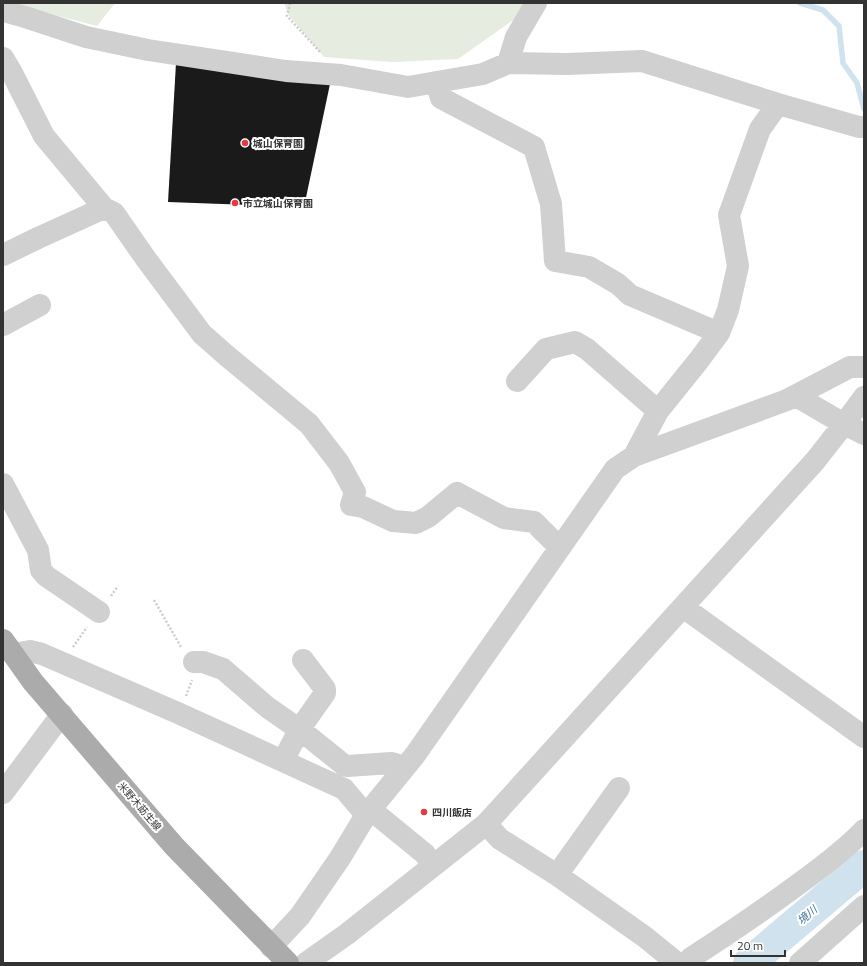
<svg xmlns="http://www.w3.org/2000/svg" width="867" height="966" font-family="'Titillium Web','Noto Sans JP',sans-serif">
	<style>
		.green { fill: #e6ecdf }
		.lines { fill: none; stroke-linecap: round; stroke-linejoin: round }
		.stream { stroke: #cfe2ee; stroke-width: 5.5 }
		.river { stroke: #cfe2ee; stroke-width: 32 }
		.building { fill: #1a1a1a }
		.path { stroke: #cdcdcd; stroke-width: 2.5; stroke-dasharray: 2 2; stroke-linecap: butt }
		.minor { stroke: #d0d0d0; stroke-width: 22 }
		.major { stroke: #ababab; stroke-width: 22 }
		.poi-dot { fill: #e63946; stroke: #fff; stroke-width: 1.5 }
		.labels { text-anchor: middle; stroke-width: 4; stroke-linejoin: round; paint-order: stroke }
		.poi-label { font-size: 10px; font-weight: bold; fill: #333; stroke: #fff; text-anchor: start }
		.street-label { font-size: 10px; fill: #333; stroke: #fff }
		.water-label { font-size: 11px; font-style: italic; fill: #3f7597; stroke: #fff }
	</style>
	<rect width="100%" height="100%" fill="#fff"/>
	<path class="green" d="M16,3H115L97,26L16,5Z
		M284,3H524L519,16L458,59L392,62L324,57L288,14Z"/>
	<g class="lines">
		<path class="stream" d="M800,3L823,10L839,26L843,63L857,83L864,109"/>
		<path class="river" d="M749,963L864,866"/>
	</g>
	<path class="building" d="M176,63L330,84L304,207L168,202Z"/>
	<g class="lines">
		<path class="path" d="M290,3L287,16L321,53
			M111,596L118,586
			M154,600L181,647
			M73,647L87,627
			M186,696L192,680"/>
		<path class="minor" d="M3,11L25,17L86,37L148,50L286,71L341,75L408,87L483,74L508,63L567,64L642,61L778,104L859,127H864
			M3,58L12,73L44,136L104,208L114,213L146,259L202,334L227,356L309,424L339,463L355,492L351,505L363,507L393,521L416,523L428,517L457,493L504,518L534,522L560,548
			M508,63L516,37L536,3
			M436,82L441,98L534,147L551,204L555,261L589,267L618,284L630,295L719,333
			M3,255L38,238L104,208
			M3,325L40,305
			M517,381L546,349L575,342L587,349L658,411
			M796,396L844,424L864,434
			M634,456L658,411L699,360L719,333L728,310L738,266L729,215L760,129L778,104
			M3,484L38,550L41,570L46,576L99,612
			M683,607L864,737
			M13,654L30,651L42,654L178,713L344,789L366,815
			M194,662H203L223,669L267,707L303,732L344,765L348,766L391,763L395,764L402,771
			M283,761L299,730L325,693V689L303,660
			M3,793L62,714
			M370,809L425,854L433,866
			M486,824L500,839L557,875L645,937L677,963
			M557,875L619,788
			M271,947L300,916L340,858L366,815L415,755L615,469L634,456L787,400L850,367H864
			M306,963L347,934L486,824L815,461L844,424L864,397
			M687,963L691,958C728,934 765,909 800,883C822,867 845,850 864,830
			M800,963L864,906"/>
		<path class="major" d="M3,640L33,682L174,846L288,963"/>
	</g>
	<g class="poi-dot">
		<circle cx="245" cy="143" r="4"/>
		<circle cx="235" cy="203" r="4"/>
		<circle cx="424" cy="812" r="4"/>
	</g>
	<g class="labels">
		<g class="poi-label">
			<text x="253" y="147">城山保育園</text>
			<text x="243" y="207">市立城山保育園</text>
			<text x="432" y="816">四川飯店</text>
		</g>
		<g class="street-label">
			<text transform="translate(140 806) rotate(49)" y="4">米野木莇生線</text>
		</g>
		<g class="water-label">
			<text transform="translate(807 915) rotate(-40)" y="4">境川</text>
		</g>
	</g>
	<rect width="867" height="966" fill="none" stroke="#333333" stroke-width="8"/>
	<path d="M731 950v6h54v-6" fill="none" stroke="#333333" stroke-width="2"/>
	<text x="737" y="950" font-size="12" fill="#333333" stroke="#ffffff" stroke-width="3" paint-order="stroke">20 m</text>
</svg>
